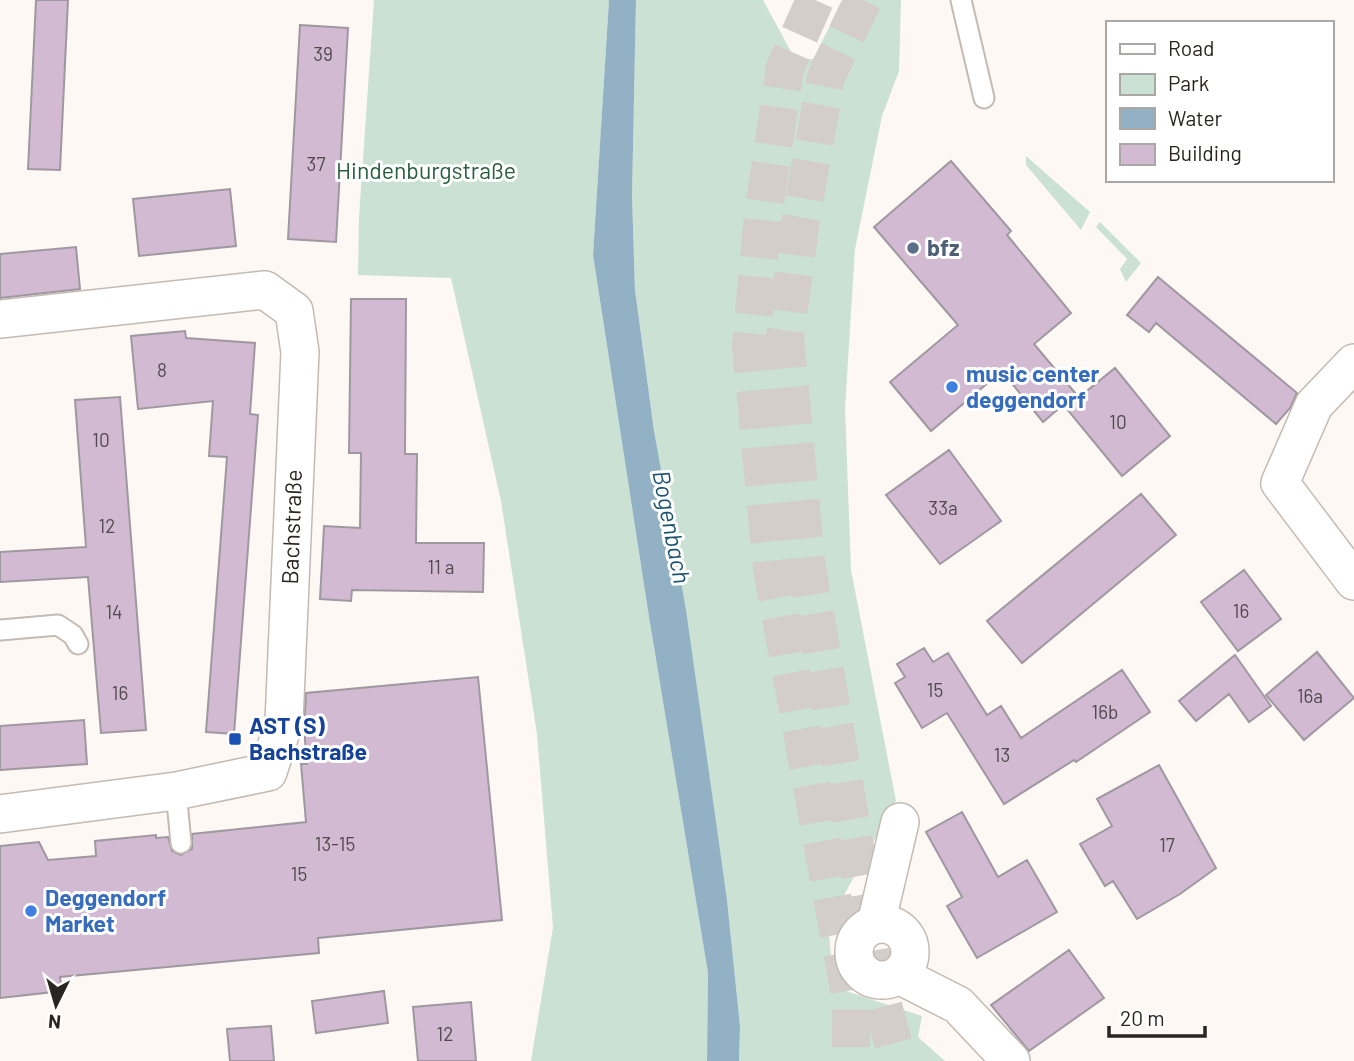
<svg xmlns="http://www.w3.org/2000/svg" width="1354" height="1061" font-family="Barlow,sans-serif">
	<style>
		.green { fill: #cae1d3 }
		.water { fill: #92b1c4 }
		.building { fill: #d2bad3; stroke: #9f98a0; stroke-width: 2 }
		.lines { fill: none; stroke-linecap: round; stroke-linejoin: round }
		.highway-tunnel { stroke: #d3ceca; stroke-width: 38; stroke-dasharray: 38 19; stroke-linecap: butt }
		.lane-casing { stroke: #c3bab3; stroke-width: 23 }
		.street-casing { stroke: #c3bab3; stroke-width: 40 }
		.lane { stroke: #fff; stroke-width: 19 }
		.street { stroke: #fff; stroke-width: 37 }
		.service-dot { fill: #5c6f8a; stroke: #fff; stroke-width: 2.5 }
		.shop-dot { fill: #3f7fe0; stroke: #fff; stroke-width: 2.5 }
		.transit-dot { fill: #1a4fb4; stroke: #fff; stroke-width: 2.5 }
		.labels { text-anchor: middle; stroke-width: 6; stroke-linejoin: round; paint-order: stroke }
		.number-label { font-size: 19px; fill: #524a4e }
		.park-label { font-size: 23px; fill: #275c3f; stroke: #fff }
		.service-label { font-size: 23px; font-weight: bold; fill: #4e5e75; stroke: #fff; text-anchor: start }
		.shop-label { font-size: 23px; font-weight: bold; fill: #366cbe; stroke: #fff; text-anchor: start }
		.street-label { font-size: 23px; fill: #282522; stroke: #fff }
		.transit-label { font-size: 23px; font-weight: bold; fill: #164399; stroke: #fff; text-anchor: start }
		.water-label { font-size: 24px; font-style: italic; fill: #1c5370; stroke: #fff }
	</style>
	<rect width="100%" height="100%" fill="#fef8f4"/>
	<path class="green" d="M374,0H609L593,255L649,617L708,973L707,1061H531L553,927L537,734L501,501L451,278L358,275L359,217Z
		M636,0H763L795,59H813L843,0H901L899,71L882,116L855,249L845,408L851,570L896,801L828,924L834,987L922,1016L918,1037L945,1061H739L740,1026L727,900L654,431L635,290L632,196Z
		M1026,156L1090,212L1081,230L1026,165Z
		M1100,222L1141,263L1126,282L1120,269L1127,259L1096,227Z"/>
	<path class="water" d="M609,0H636L632,196L635,290L654,431L686,610L727,900L740,1026L739,1061H707L708,973L649,617L593,255Z"/>
	<path class="building" d="M36,0H68L60,170L28,169Z
		M300,25L348,28L336,242L288,239Z
		M951,161L1011,231L1007,235L1071,313L1034,344L1076,394L1043,422L1002,371L931,431L890,382L958,325L874,227Z
		M230,189L236,246L139,256L133,199Z
		M76,247L80,289L0,298V254Z
		M1158,277L1297,393L1290,408L1276,424L1156,323L1149,332L1127,315Z
		M351,299H406L405,454H417L416,543H484L483,592L352,590L351,601L320,599L324,526L360,528L361,453H349Z
		M185,331L186,338L255,343L250,414L258,415L234,734L206,732L227,457L209,456L213,401L138,409L131,336Z
		M1115,368L1170,436L1122,476L1066,408Z
		M120,397L146,730L101,733L88,577L0,582V552L86,547L75,400Z
		M949,450L1001,521L940,564L886,495Z
		M1141,494L1176,535L1022,663L987,621Z
		M1244,570L1281,619L1238,651L1201,602Z
		M924,648L933,662L948,653L987,715L1001,706L1021,738L1122,670L1150,712L1076,762L1074,760L1004,804L947,713L922,728L895,683L905,677L897,664Z
		M1317,652L1354,698L1304,740L1266,695Z
		M1235,655L1271,706L1249,722L1229,694L1196,721L1179,701Z
		M478,677L502,920L318,938L319,953L60,977L62,991L0,998V846L39,842L48,860L96,856L95,841L156,835V838L168,837L172,851L181,855L192,849V834L306,822L301,764H307L304,728L306,693Z
		M84,720L87,764L0,770V726Z
		M1159,765L1216,868L1180,894L1137,919L1113,881L1105,886L1080,844L1112,826L1097,799Z
		M962,812L998,877L1027,860L1057,912L977,958L947,906L962,897L926,832Z
		M1069,950L1104,998L1029,1051L991,1005Z
		M384,991L388,1023L316,1033L312,1001Z
		M471,1002L476,1061H418L413,1007Z
		M271,1026L274,1061H230L227,1029Z"/>
	<g class="lines">
		<path class="highway-tunnel" d="M815,0L785,68L763,216L751,345L772,568L851,1000V1061
			M863,0L826,77L801,219L785,338L806,561L881,998L898,1061"/>
		<defs>
			<path id="lane" d="M961,0L984,98
				M0,630L58,625L73,635L78,644
				M176,791L181,843"/>
			<path id="street" d="M0,319L265,290L294,311L300,352L284,722L268,772L176,791L0,814
				M1354,363L1314,405L1280,483L1354,581
				M854 952a28 28 0 1 1 56 0a28 28 0 1 1-56 0Z
				M876,924L900,822
				M899,975L958,1005L1011,1061"/>
		</defs>
		<use href="#lane" class="lane-casing"/>
		<use href="#street" class="street-casing"/>
		<use href="#lane" class="lane"/>
		<use href="#street" class="street"/>
	</g>
	<circle class="service-dot" cx="913" cy="248" r="7"/>
	<g class="shop-dot">
		<circle cx="952" cy="387" r="7"/>
		<circle cx="31" cy="911" r="7"/>
	</g>
	<rect class="transit-dot" x="228" y="732" width="14" height="14" rx="3.5"/>
	<g class="labels">
		<g class="number-label">
			<text x="323" y="61">39</text>
			<text x="316" y="171">37</text>
			<text x="162" y="377">8</text>
			<text x="1118" y="429">10</text>
			<text x="101" y="447">10</text>
			<text x="943" y="515">33a</text>
			<text x="107" y="533">12</text>
			<text x="441" y="574">11 a</text>
			<text x="1241" y="618">16</text>
			<text x="114" y="619">14</text>
			<text x="935" y="697">15</text>
			<text x="120" y="700">16</text>
			<text x="1310" y="703">16a</text>
			<text x="1105" y="719">16b</text>
			<text x="1002" y="762">13</text>
			<text x="335" y="851">13-15</text>
			<text x="1167" y="852">17</text>
			<text x="299" y="881">15</text>
			<text x="445" y="1041">12</text>
		</g>
		<g class="park-label">
			<text x="426" y="179">Hindenburgstraße</text>
		</g>
		<g class="service-label">
			<text x="927" y="256">bfz</text>
		</g>
		<g class="shop-label">
			<text x="966" y="382">music center<tspan x="966" dy="26">deggendorf</tspan></text>
			<text x="45" y="906">Deggendorf<tspan x="45" dy="26">Market</tspan></text>
		</g>
		<g class="street-label">
			<text transform="translate(292 527) rotate(-88)" y="8">Bachstraße</text>
		</g>
		<g class="transit-label">
			<text x="249" y="734">AST (S)<tspan x="249" dy="26">Bachstraße</tspan></text>
		</g>
		<g class="water-label">
			<text transform="translate(671 527) rotate(79)" y="8">Bogenbach</text>
		</g>
	</g>
	<rect x="1106" y="21" width="228" height="161" fill="#ffffff" stroke="#a9a8a7" stroke-width="2"/>
	<rect x="1120" y="44" width="35" height="10" fill="#ffffff" stroke="#a9a8a7" stroke-width="2"/>
	<text x="1168" y="56" font-size="21" fill="#282522">Road</text>
	<rect x="1120" y="74" width="35" height="21" fill="#cae1d3" stroke="#a9a8a7" stroke-width="2"/>
	<text x="1168" y="91" font-size="21" fill="#282522">Park</text>
	<rect x="1120" y="108" width="35" height="21" fill="#92b1c4" stroke="#a9a8a7" stroke-width="2"/>
	<text x="1168" y="126" font-size="21" fill="#282522">Water</text>
	<rect x="1120" y="144" width="35" height="21" fill="#d2bad3" stroke="#a9a8a7" stroke-width="2"/>
	<text x="1168" y="161" font-size="21" fill="#282522">Building</text>
	<g transform="translate(56 1005) rotate(185)" stroke="#ffffff" stroke-width="5" paint-order="stroke">
	<path d="M0-5L12 26L0 18L-12 26Z" fill="#282522"/>
	<text y="-10" font-size="19" font-weight="bold" text-anchor="middle" fill="#282522">N</text>
	</g>
	<path d="M1109 1026v10h96v-10" fill="none" stroke="#282522" stroke-width="3.5"/>
	<text x="1120" y="1026" font-size="21" fill="#282522" stroke="#ffffff" stroke-width="5" paint-order="stroke">20 m</text>
</svg>
